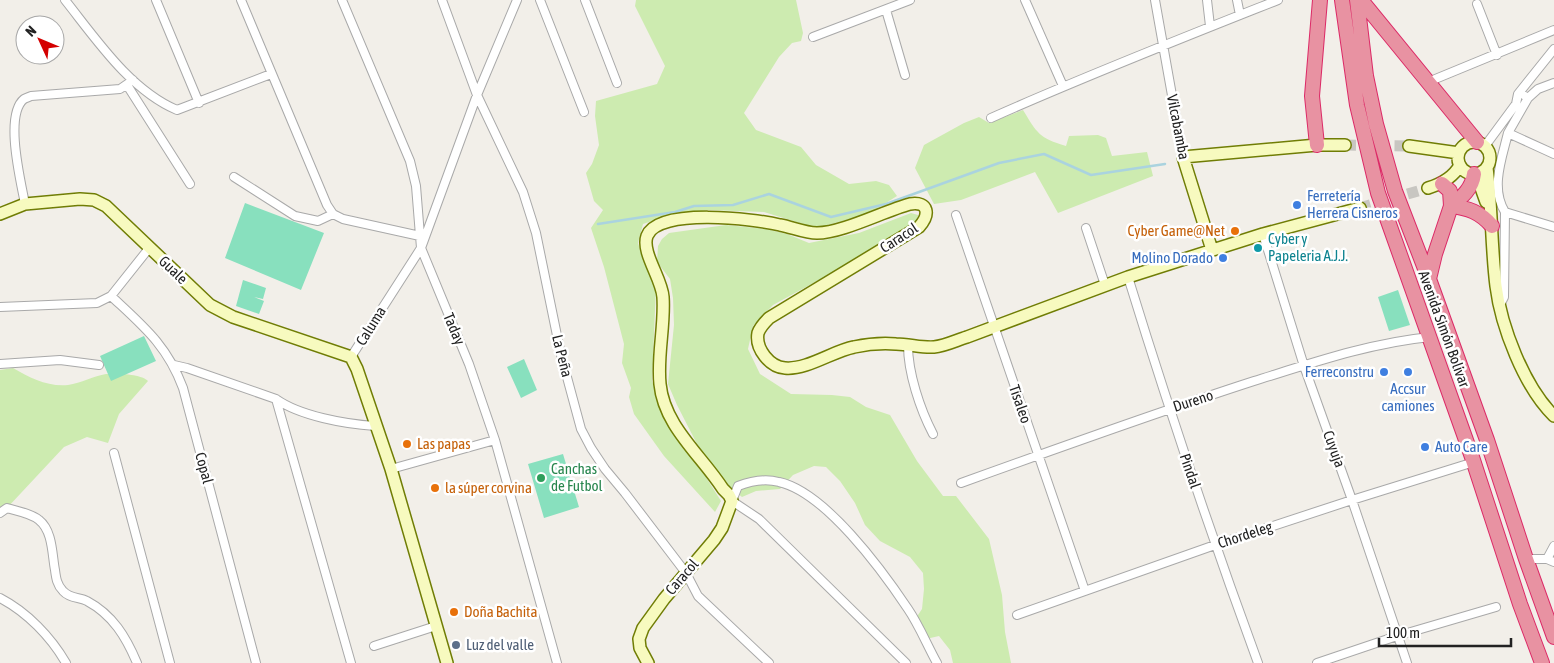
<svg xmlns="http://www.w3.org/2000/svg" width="1554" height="663" font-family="'Asap Condensed',sans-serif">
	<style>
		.grass { fill: #cdebb0 }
		.pitch { fill: #88e0be }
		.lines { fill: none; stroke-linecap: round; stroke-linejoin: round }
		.stream { stroke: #aad3df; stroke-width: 2.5 }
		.secondary-tunnel { stroke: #c8c6c1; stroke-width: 11; stroke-dasharray: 11 5.5; stroke-linecap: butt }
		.street-casing { stroke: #a9a9a9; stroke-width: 10 }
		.secondary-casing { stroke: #707d05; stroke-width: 14 }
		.highway-casing { stroke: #dc2a67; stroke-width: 16 }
		.street { stroke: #fff; stroke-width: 8 }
		.secondary { stroke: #f7fabf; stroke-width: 11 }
		.highway { stroke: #e892a2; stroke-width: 14 }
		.shop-dot { fill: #3f7fe0; stroke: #fff; stroke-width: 2 }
		.food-dot { fill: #e8710a; stroke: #fff; stroke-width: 2 }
		.culture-dot { fill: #0f9aa8; stroke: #fff; stroke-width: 2 }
		.leisure-dot { fill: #2e9e5b; stroke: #fff; stroke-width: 2 }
		.service-dot { fill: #5c6f8a; stroke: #fff; stroke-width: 2 }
		.labels { text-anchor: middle; stroke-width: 5; stroke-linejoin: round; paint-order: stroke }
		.street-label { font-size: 15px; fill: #222; stroke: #fff }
		.shop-label { font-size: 15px; fill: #366cbe; stroke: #fff; text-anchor: start }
		.food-label { font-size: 15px; fill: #c56008; stroke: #fff; text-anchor: start }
		.culture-label { font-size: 15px; fill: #0d838f; stroke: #fff; text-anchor: start }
		.leisure-label { font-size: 15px; fill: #27864d; stroke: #fff; text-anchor: start }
		.service-label { font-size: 15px; fill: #4e5e75; stroke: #fff; text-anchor: start }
	</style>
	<rect width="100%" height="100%" fill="#f2efe9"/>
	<path class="grass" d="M636,0H796L803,33L801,41L792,43L779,57L744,113L756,130L801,147L816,165L849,184L876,181L889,185L897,196L868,214L820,227L806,225L764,212L707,210L658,219L643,224L638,243L644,262L656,287L652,381L667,424L695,460L721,501L715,512L664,456L634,414L629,397L631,388L622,363L624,344L604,267L591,228L603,210L594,201L586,173L592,164L599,145L595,116L596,101L657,84L665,66L635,6Z
		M1023,110C1037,133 1039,138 1066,146L1069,136L1098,135L1106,138L1112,156L1147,152L1153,176L1058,213L1035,172L961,200L934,204L915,168L924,145L964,123L979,117L989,123Z
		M911,213L918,215V222L837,270L773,305L753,326L748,349L760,374L791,394L832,395L850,397L866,407L890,415L917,461L943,496H956L989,539L1002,595L1005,632L1011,663H953L950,650L939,636L926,639L916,618L922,609L924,589L923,573L910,557L880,541L865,525L855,503L840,481L826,467L814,466L793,475L780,489L756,491L742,497L731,488L711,464L698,446L677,405L668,384L674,325L673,298L670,279L657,262L658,246L662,239L669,233L726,225L766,229L787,234L809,243L859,233Z
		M13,368C30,378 48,387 68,385C81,383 94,376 106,374C116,373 142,374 148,381L119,414L108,443L87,437L64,447L7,508L0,510V370Z"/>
	<path class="pitch" d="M245,203L324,233L301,290L225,258Z
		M243,280L266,288L263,299L254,297L264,301L259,314L236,306Z
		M1398,290L1410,325L1389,331L1378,297Z
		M144,336L156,361L111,381L100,356Z
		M524,359L537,390L521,398L507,367Z
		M563,454L579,507L544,518L528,464Z"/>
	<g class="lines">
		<path class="stream" d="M598,224L675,212L694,206L733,205L769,194L831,217L886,204L999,163L1044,154L1091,175L1165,164"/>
		<path class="secondary-tunnel" d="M1345,145L1409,146
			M1360,208L1428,188"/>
		<defs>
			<path id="street" d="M65,0C96,39 130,90 177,110L271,74
				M156,0L199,103
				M241,0L327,205L333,214L343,219L420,236
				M342,0L410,161L416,186L421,248L469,364L495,440L557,663
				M442,0L477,95L523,192L536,233L561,355L581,429L591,448L605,469L625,493L686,573L698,596L769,663
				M540,0L584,112
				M585,0L617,83
				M1025,0L1063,86
				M1155,0L1183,157
				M1207,0L1210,26
				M1237,0L1240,15
				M1477,4L1497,55
				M886,10L905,75
				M813,37L910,0
				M1428,82L1554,30
				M127,85L190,184
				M1525,96L1528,98L1538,89L1554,83
				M1528,98L1508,133L1554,154
				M991,118C1085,76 1182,38 1278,0
				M1508,133C1502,158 1490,188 1505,212L1554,227
				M1485,146L1516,104L1518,94L1554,49
				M234,177L295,216L318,221L333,214
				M25,204C21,182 4,115 24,99C26,98 29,97 31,96L120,89L133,80
				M956,215L1085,591
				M1086,228L1105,285
				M1263,234L1304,366L1352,500L1407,663
				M1128,277C1168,407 1211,535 1258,663
				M111,296C143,326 167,345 183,388L256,663
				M1500,305L1504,297L1505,212
				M0,307L97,303L111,296L150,247
				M908,345C908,373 920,409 933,434
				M351,357L421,248L477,95L517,0
				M0,364L60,360L99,365
				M174,365L187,368L276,399C300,416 345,424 375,426
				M276,399L351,663
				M114,453L170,663
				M391,469L495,440
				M961,483C1058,448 1155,413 1254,381C1312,363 1370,343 1430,337
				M0,513L7,508C17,511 31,513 39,520C53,531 52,555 55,570C56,578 57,585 63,591C70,599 80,597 87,601C113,615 126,637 137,663
				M1526,559H1547L1554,562
				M1547,559L1554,546
				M0,598C27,612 51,637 66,663
				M1017,615L1215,545L1352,500L1474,462
				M374,646L436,626
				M906,663L759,519L732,501L738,486C751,481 764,478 779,482C825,492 882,570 908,609C919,625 927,645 937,663
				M1317,663L1397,636L1496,607"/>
			<path id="secondary" d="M1458 158a16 16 0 1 1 32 0a16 16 0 1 1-32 0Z
				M1409,146L1459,153
				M1487,168C1492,207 1491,246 1496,286C1501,326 1524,387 1554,416
				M1476,174L1486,202
				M1428,188C1441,184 1453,178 1460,165
				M0,214L25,204L80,199L94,200L106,206L210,305L233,317L351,357L357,369L391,469L447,663
				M1212,250L1183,157L1317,145H1345
				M648,663L640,648L639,639L643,628L664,599L714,540L722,528L732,501L729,495L723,489C701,455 664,426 660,384C657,355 665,326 663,297C662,279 641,252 647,236C658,207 755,219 780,225C792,227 804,233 817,233C842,233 884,211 910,204C929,201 930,215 919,227L769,318C765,322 760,327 758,333C755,349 770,367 785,368C807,370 833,351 854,347C868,344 883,343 896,344C909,344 922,348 934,347C945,346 957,340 967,337L1128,277L1263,234L1360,208"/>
			<path id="highway" d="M1342,0L1357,105L1378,193L1472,457L1520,604L1542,663
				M1357,0L1366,76L1376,124L1395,191L1429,279L1487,440L1526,559L1554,637
				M1361,0L1477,142
				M1317,145L1312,96L1320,0
				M1451,206C1468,208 1480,212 1492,226
				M1451,206C1462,197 1472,189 1474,174
				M1429,279L1435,254L1451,206L1450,191L1442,184"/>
		</defs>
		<use href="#street" class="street-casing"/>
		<use href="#secondary" class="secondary-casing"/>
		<use href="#highway" class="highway-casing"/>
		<use href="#street" class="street"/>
		<use href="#secondary" class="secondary"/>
		<use href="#highway" class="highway"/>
	</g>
	<g class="shop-dot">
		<circle cx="1297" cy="205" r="5"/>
		<circle cx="1223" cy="258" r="5"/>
		<circle cx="1384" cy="372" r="5"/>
		<circle cx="1408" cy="372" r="5"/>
		<circle cx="1425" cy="447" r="5"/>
	</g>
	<g class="food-dot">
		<circle cx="1235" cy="231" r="5"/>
		<circle cx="407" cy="444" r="5"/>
		<circle cx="435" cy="488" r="5"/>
		<circle cx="454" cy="612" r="5"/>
	</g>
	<circle class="culture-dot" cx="1258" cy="248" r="5"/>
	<circle class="leisure-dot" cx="541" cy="478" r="5"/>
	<circle class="service-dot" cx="456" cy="645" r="5"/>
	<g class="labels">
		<g class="street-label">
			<text transform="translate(1178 127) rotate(79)" y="5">Vilcabamba</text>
			<text transform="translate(899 238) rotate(-33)" y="5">Caracol</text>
			<text transform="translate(173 270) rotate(44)" y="5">Guale</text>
			<text transform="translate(371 326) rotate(-58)" y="5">Caluma</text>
			<text transform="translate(454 329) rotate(67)" y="5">Taday</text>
			<text transform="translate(1444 329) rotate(70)" y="5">Avenida Simón Bolívar</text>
			<text transform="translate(562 356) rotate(76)" y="5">La Peña</text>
			<text transform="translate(1193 401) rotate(-18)" y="5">Dureno</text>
			<text transform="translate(1020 404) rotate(71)" y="5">Tisaleo</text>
			<text transform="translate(1334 449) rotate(70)" y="5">Cuyuja</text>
			<text transform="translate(204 468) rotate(75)" y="5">Copal</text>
			<text transform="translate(1190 471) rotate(71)" y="5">Pindal</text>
			<text transform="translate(1245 535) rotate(-18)" y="5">Chordeleg</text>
			<text transform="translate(682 577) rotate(-49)" y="5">Caracol</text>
		</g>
		<g class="shop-label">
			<text x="1307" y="201">Ferretería<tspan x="1307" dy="17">Herrera Cisneros</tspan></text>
			<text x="1213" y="263" text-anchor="end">Molino Dorado</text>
			<text x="1374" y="377" text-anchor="end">Ferreconstru</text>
			<text x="1408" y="394" text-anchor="middle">Accsur<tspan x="1408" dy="17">camiones</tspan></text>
			<text x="1435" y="452">Auto Care</text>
		</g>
		<g class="food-label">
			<text x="1225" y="236" text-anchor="end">Cyber Game@Net</text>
			<text x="417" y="449">Las papas</text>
			<text x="445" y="493">la súper corvina</text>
			<text x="464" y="617">Doña Bachita</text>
		</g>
		<g class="culture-label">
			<text x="1268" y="244">Cyber y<tspan x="1268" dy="17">Papeleria A.J.J.</tspan></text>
		</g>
		<g class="leisure-label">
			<text x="551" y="474">Canchas<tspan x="551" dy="17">de Futbol</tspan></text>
		</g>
		<g class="service-label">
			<text x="466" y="650">Luz del valle</text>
		</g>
	</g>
	<g transform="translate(40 40) rotate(314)"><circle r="24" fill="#ffffff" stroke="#a7a7a7"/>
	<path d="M0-4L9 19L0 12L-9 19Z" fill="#d40000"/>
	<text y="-8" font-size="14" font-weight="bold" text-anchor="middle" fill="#222222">N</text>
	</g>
	<path d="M1379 638v8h132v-8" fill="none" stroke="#222222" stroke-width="2.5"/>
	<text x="1386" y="638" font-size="15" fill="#222222" stroke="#ffffff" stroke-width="4" paint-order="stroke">100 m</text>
</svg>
